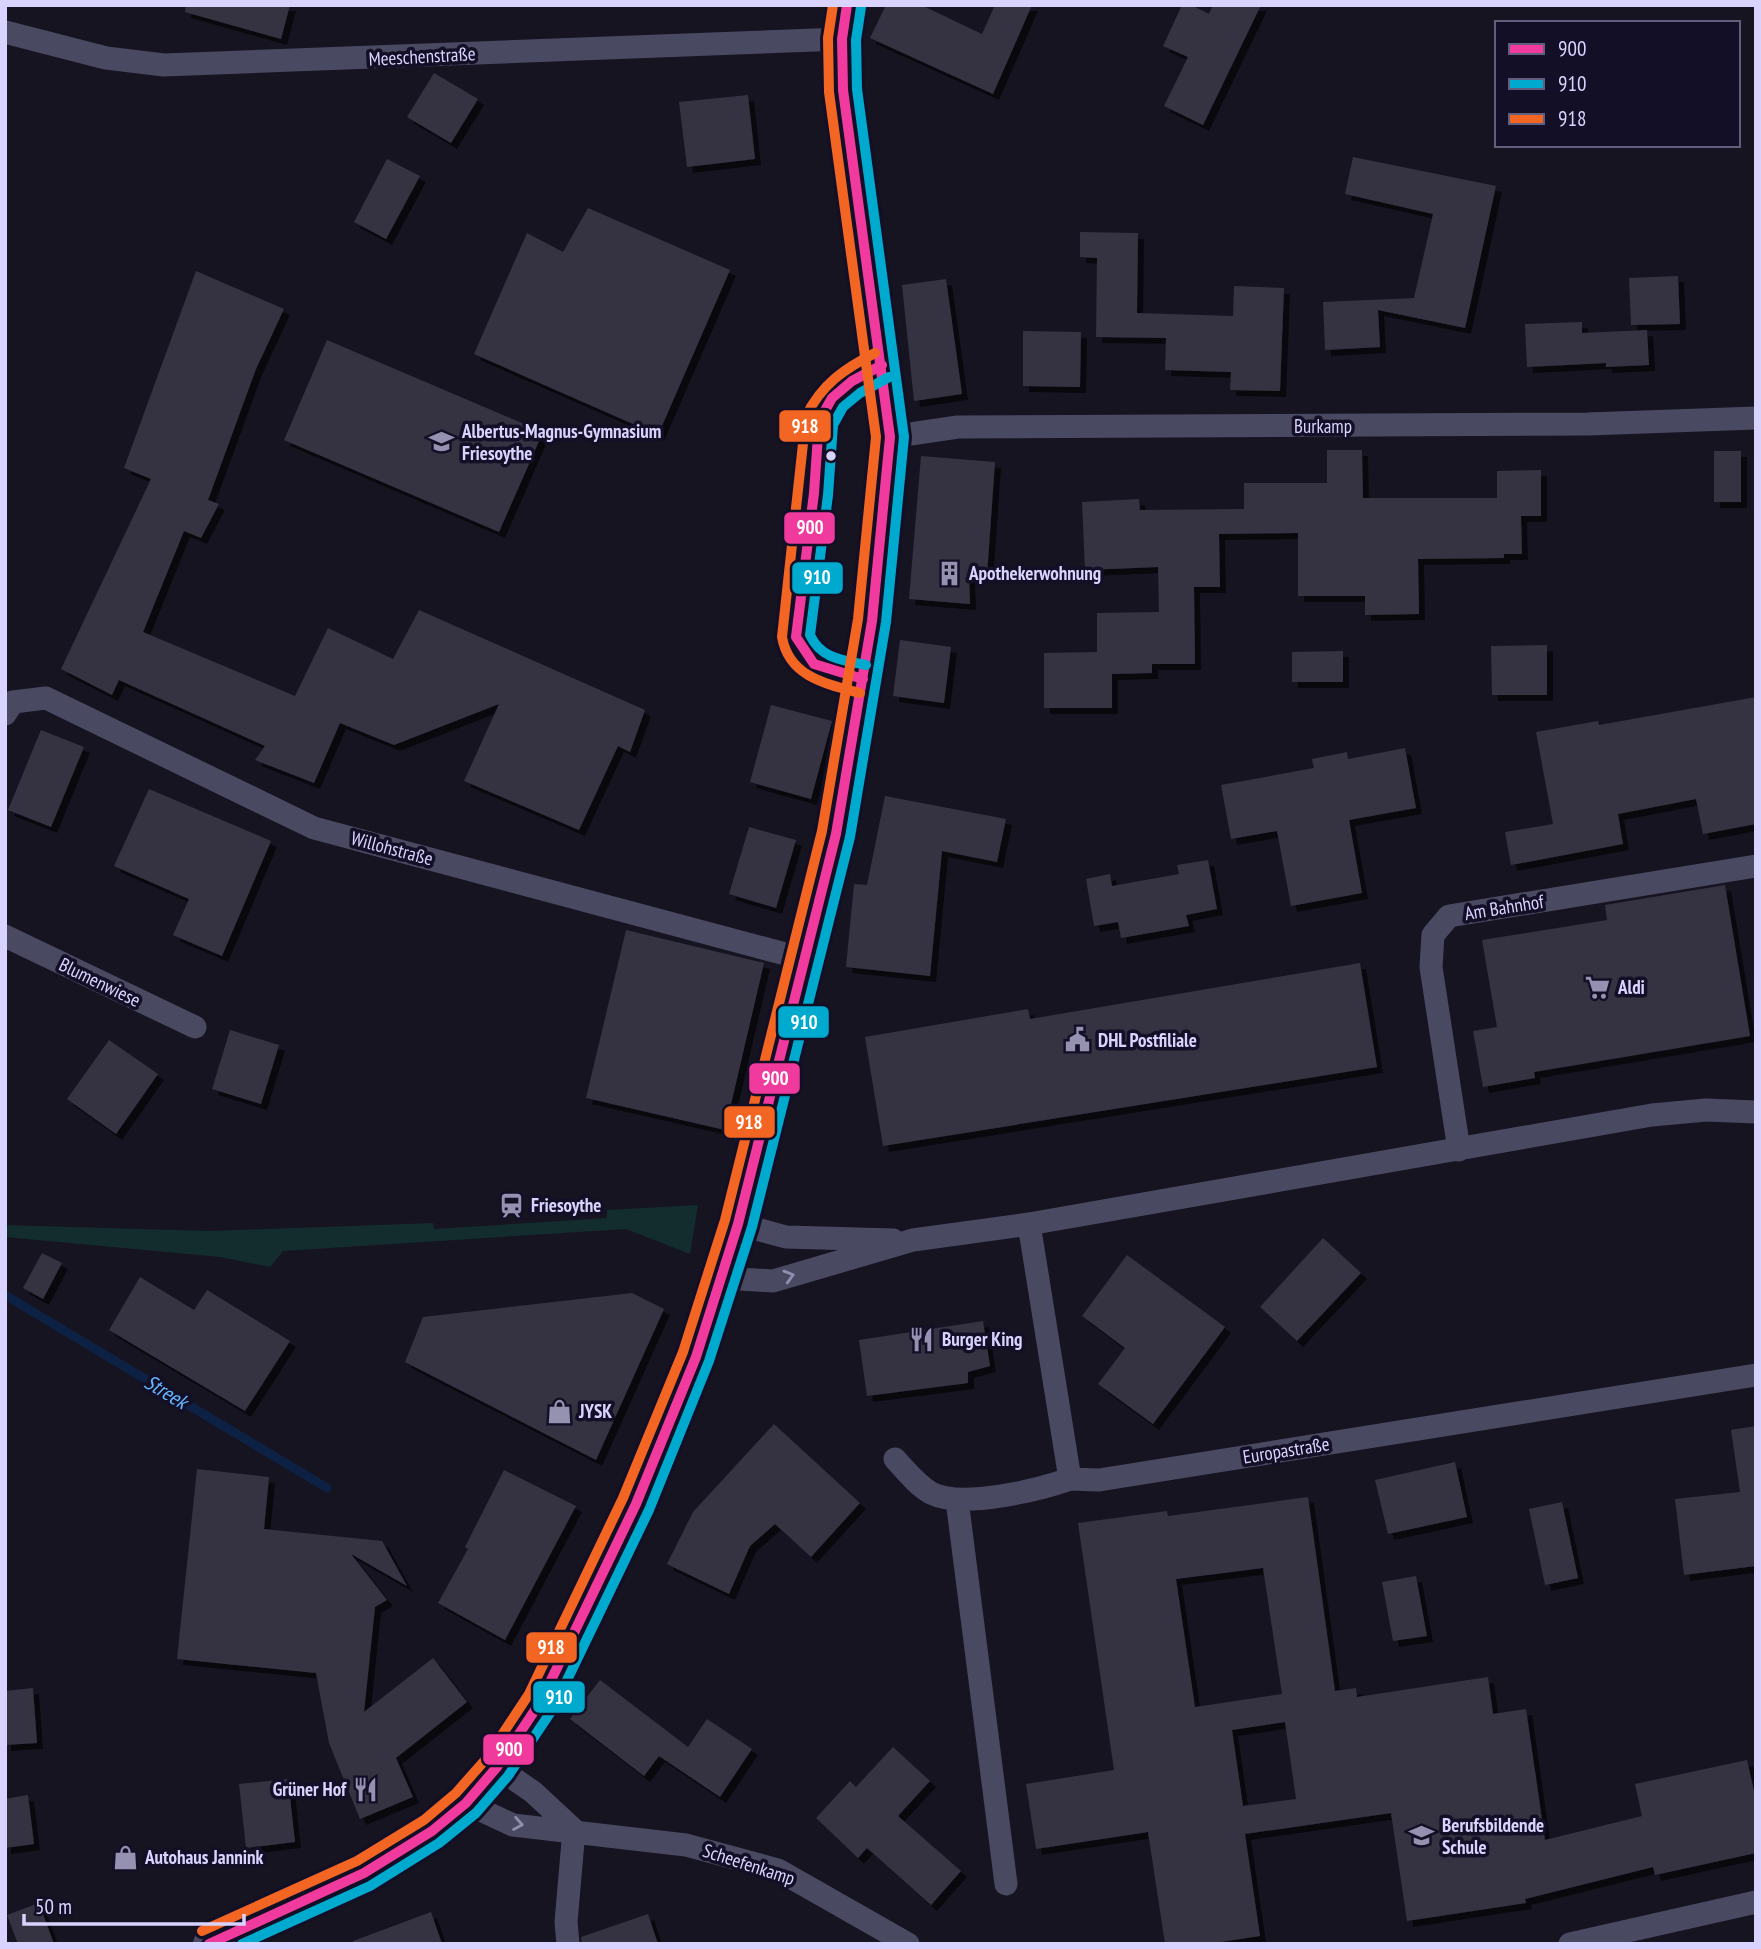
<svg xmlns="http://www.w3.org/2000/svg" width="1761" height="1949" font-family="'PT Sans Narrow',sans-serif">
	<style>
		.green { fill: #132c2d }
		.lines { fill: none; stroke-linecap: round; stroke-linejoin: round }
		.stream { stroke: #0d2144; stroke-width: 9 }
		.building { fill: #343243; fill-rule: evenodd; filter: url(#shadow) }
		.minor { stroke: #4a4962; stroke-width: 23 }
		.tertiary { stroke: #4a4962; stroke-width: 30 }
		.bus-1-casing { stroke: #130f26; stroke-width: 16 }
		.bus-2-casing { stroke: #130f26; stroke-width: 16 }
		.bus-3-casing { stroke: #130f26; stroke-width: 16 }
		.bus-1 { stroke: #f13a9d; stroke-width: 10 }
		.bus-2 { stroke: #00a9ce; stroke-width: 10 }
		.bus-3 { stroke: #f26522; stroke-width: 10 }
		.oneway { stroke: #928eb0 }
		.bus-dot { fill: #d9d4ff; stroke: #130f26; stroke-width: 2.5 }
		.labels { text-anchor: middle; stroke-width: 7; stroke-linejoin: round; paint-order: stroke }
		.street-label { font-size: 19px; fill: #d9d4ff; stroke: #130f26 }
		.poi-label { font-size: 19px; font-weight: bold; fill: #d9d4ff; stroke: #130f26; text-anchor: start }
		.water-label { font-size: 21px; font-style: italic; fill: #62b6ff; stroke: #130f26 }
		.line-badge { stroke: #130f26; stroke-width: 2.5 }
		.badge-label { font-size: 19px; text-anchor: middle; font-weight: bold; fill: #fff }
	</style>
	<defs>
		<filter id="shadow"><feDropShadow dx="6" dy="6" stdDeviation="0" flood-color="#0009"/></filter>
	</defs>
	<rect width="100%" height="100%" fill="#161421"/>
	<path class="green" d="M698,1205L690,1254L626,1229L283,1251L270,1267L220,1257L5,1237V1225L210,1231L433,1223L434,1229L607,1218V1210Z"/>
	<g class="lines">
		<path class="stream" d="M5,1295L327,1488"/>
	</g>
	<path class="building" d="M186,5H290L281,39L185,12Z
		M886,5H921L982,34L995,5H1032L993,94L870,38Z
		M1182,5H1191L1209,14L1213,5H1261L1203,125L1164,106L1188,57L1163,46Z
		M434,73L478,99L451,143L407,117Z
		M748,95L755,159L687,167L679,102Z
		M1353,157L1496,186L1465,328L1378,310L1380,347L1325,350L1323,302L1414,298L1433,214L1345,194Z
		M387,159L420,176L386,239L354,222Z
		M588,208L730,270L658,435L474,354L527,233L563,252Z
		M1080,232L1138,233L1137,313L1233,316L1234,286L1284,288L1280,391L1230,390L1231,372L1165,370L1166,338L1096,337L1097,258L1080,257Z
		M196,271L284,309L256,369L208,500L219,504L201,538L184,531L143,632L295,696L328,628L393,659L419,610L645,710L630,752L618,746L579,830L464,781L499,704L394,745L340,723L314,783L255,760L265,746L119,680L112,695L61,669L151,479L124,468Z
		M1678,276L1680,324L1631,325L1629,278Z
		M946,279L962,394L914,401L902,285Z
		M1582,322V333L1647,330L1649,365L1606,367V363L1527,367L1525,324Z
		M1023,331L1081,332L1080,387L1023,386Z
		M327,340L543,432L499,532L284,440Z
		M1327,450H1362L1363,498H1497V471L1541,470V516H1521L1522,554H1504V558L1418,559L1419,614L1365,615V596H1298V533L1219,534L1220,587H1194L1195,664H1152V673L1112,674V708H1044V653L1097,652V613L1159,612L1158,567L1085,570L1082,502L1139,499L1140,510L1244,509V483H1327Z
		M1714,451H1741V502H1714Z
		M921,456L995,462L987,575L969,576L970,604L909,599Z
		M900,640L951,647L944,703L893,696Z
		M1547,645V695H1492L1491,646Z
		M1343,651V682H1292V652Z
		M1756,697V824L1703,834L1696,799L1618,814L1623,844L1511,865L1505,832L1553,824L1536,732L1598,721L1599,725Z
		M771,705L832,721L811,799L750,782Z
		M41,730L84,747L51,827L8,810Z
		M1405,748L1416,808L1349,820L1362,893L1291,906L1277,831L1231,839L1221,785L1314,768L1312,759L1347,752L1348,759Z
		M149,789L271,841L222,956L173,935L189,899L114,866Z
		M885,796L1006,819L997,862L942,851L930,976L846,967L854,884L867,885Z
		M749,827L796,840L776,908L729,894Z
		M1208,860L1217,909L1186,915L1189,926L1121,938L1118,922L1094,926L1086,879L1110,874L1112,886L1179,874L1177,865Z
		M1725,885L1750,1036L1534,1072L1535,1078L1483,1087L1473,1031L1497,1027L1482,940L1607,920L1605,905Z
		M626,930L764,963L725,1130L586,1098Z
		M1360,963L1377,1067L883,1146L865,1037L1028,1009L1030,1019Z
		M230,1030L279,1045L261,1104L212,1089Z
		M109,1040L158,1074L116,1134L67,1099Z
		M1323,1238L1361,1273L1297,1341L1260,1307Z
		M42,1253L62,1263L43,1299L23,1288Z
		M1127,1255L1225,1327L1153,1424L1098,1384L1125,1348L1082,1316Z
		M140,1277L194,1310L207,1290L290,1341L245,1411L109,1330Z
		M632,1293L664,1309L596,1460L405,1362L423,1317Z
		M983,1321L990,1366L968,1372V1383L867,1396L859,1340Z
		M774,1424L860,1503L811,1557L775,1524L750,1546L729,1594L667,1564L693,1512Z
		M1756,1426V1566L1684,1575L1675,1499L1740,1492L1731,1430Z
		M1455,1462L1467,1517L1388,1534L1375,1480Z
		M197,1469L269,1477L264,1529L382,1541L407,1586L351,1554L387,1600L375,1607L364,1712L433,1658L467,1702L396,1758L413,1797L360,1819L329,1743L316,1673L177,1659Z
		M504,1470L576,1506L505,1640L438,1603L468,1549L465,1547Z
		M1308,1497L1335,1691L1356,1688L1357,1697L1488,1677L1493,1714L1526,1709L1545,1840L1642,1816L1635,1784L1747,1760L1756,1800V1853L1655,1875L1653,1867L1525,1899L1526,1903L1407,1921L1391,1813L1245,1834L1260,1936L1208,1944H1165L1148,1832L1036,1849L1026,1784L1114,1770L1078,1523L1167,1511L1168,1516ZM1263,1568L1282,1694L1195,1707L1176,1579ZM1285,1722L1296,1799L1243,1806L1232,1730Z
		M1562,1502L1578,1578L1545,1585L1529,1509Z
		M1416,1576L1427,1636L1393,1641L1382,1582Z
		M600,1680L688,1747L707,1719L752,1749L720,1797L659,1756L644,1776L570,1719Z
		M33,1688L37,1743L5,1745V1691Z
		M893,1747L930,1781L898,1816L961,1871L931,1905L867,1848L858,1858L816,1818L850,1781L856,1787Z
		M288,1779L295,1842L246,1848L239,1784Z
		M28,1795L34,1844L5,1848V1799Z
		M39,1903L54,1944H18L7,1915Z
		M431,1912L442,1944H353V1941Z
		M648,1914L658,1944H582L581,1937Z"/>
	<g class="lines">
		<path class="minor" d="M5,32L106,58L164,65L842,39
			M890,437L958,427L1588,424L1756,418
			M5,714L13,702L46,698L314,828L804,959
			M5,936L195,1027
			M1459,1150L1431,967L1433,935L1449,916L1756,866
			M738,1224L786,1237L893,1240
			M1029,1224L1070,1479L1099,1480L1756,1375
			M722,1278L773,1281L913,1240L1029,1224L1652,1115L1706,1110L1756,1112
			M895,1459C906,1471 917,1485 931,1493C962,1509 1038,1490 1070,1479
			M957,1500L1006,1884
			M497,1767L533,1792L574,1830
			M466,1803L513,1825L686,1845L778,1870L908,1944
			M568,1944L566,1922L574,1830
			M1570,1944L1756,1902"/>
		<path class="tertiary" d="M208,1944L364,1873L432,1831L466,1803L497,1767L541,1701L636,1504L696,1357L738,1224L836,834L872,621L890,437L843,90L842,39L847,5"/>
		<defs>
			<path id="bus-1" d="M863,679L814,664L796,637L814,493L819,421L832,398L852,381L882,365
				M209,1944L364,1873L432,1831L466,1803L497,1767L541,1701L636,1504L696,1357L738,1224L836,834L872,621L890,437L843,90L842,39L847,5"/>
			<path id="bus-2" d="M866,665C843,660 821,659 810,635L828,495L833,425L843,407L860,393L889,377
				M242,1944L370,1886L439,1843L476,1813L508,1776L554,1707L649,1510L709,1361L752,1227L850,837L886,622L904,437L857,89L856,40L861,7"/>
			<path id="bus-3" d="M860,693C826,684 789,677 782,637L806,416C822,384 844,369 875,353
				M202,1931L357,1861L424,1820L456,1793L486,1759L529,1694L623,1498L683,1352L725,1220L822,831L858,619L876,437L829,92L828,38L833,5"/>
		</defs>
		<use href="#bus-1" class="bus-1-casing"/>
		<use href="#bus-2" class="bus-2-casing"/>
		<use href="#bus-3" class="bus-3-casing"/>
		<use href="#bus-1" class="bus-1"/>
		<use href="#bus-2" class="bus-2"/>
		<use href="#bus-3" class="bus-3"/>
	</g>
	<defs><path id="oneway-chevron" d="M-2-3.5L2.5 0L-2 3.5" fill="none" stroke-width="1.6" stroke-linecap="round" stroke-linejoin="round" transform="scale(1.75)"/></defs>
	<g class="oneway">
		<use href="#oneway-chevron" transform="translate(789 1276) rotate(-16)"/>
		<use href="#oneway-chevron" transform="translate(518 1824) rotate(10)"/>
	</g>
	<defs>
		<symbol id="school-bare" viewBox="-9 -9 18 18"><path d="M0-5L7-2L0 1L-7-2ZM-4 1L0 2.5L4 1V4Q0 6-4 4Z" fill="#9591b1" stroke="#130f26" stroke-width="2.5" paint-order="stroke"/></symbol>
		<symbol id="building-bare" viewBox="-9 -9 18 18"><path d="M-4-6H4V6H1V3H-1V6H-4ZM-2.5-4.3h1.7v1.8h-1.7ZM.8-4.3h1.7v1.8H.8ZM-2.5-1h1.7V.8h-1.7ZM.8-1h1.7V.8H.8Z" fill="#9591b1" stroke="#130f26" stroke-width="2.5" paint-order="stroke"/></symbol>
		<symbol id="supermarket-bare" viewBox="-9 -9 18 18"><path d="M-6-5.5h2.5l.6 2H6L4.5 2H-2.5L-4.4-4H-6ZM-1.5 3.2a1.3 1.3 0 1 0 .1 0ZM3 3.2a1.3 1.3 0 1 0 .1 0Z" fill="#9591b1" stroke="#130f26" stroke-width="2.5" paint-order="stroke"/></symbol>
		<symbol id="civic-bare" viewBox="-9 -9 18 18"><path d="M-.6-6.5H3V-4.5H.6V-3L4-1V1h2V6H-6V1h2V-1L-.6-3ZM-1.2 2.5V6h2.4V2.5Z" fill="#9591b1" stroke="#130f26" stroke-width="2.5" paint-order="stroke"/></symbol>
		<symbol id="station-bare" viewBox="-9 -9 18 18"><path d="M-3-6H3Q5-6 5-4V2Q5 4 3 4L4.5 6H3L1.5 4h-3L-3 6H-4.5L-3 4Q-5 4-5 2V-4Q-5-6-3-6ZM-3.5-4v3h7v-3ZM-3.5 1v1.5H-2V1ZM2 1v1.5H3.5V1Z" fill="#9591b1" stroke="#130f26" stroke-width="2.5" paint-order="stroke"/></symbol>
		<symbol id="restaurant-bare" viewBox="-9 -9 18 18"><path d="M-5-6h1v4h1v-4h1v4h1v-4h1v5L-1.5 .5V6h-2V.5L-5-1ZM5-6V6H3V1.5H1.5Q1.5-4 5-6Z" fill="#9591b1" stroke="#130f26" stroke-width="2.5" paint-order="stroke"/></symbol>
		<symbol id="shop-bare" viewBox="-9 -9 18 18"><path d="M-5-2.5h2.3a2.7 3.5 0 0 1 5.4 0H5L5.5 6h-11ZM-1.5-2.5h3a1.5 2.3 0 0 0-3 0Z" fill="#9591b1" stroke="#130f26" stroke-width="2.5" paint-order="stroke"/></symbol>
	</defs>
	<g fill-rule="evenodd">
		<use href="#school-bare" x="424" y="424" width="35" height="35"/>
		<use href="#building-bare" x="932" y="556" width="35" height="35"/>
		<use href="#supermarket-bare" x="1580" y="970" width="35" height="35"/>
		<use href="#civic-bare" x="1060" y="1022" width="35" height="35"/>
		<use href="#station-bare" x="494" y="1188" width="35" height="35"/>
		<use href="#restaurant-bare" x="904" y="1322" width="35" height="35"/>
		<use href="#shop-bare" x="542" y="1394" width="35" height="35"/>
		<use href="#restaurant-bare" x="348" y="1772" width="35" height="35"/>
		<use href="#school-bare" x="1404" y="1818" width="35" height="35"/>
		<use href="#shop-bare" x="108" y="1840" width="35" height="35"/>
	</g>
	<circle class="bus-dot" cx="831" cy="456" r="6"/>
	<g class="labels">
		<g class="street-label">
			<text transform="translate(422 56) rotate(-3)" y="7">Meeschenstraße</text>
			<text x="1323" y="433">Burkamp</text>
			<text transform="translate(392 848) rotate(15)" y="7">Willohstraße</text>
			<text transform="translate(1504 907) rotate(-9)" y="7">Am Bahnhof</text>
			<text transform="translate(100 982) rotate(26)" y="7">Blumenwiese</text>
			<text transform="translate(1286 1450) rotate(-9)" y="7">Europastraße</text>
			<text transform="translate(749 1864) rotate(18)" y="7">Scheefenkamp</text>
		</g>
		<g class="poi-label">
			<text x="462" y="438">Albertus-Magnus-Gymnasium<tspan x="462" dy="22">Friesoythe</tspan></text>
			<text x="969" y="580">Apothekerwohnung</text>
			<text x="1618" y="994">Aldi</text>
			<text x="1098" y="1047">DHL Postfiliale</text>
			<text x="531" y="1212">Friesoythe</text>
			<text x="942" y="1346">Burger King</text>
			<text x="579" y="1418">JYSK</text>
			<text x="346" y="1796" text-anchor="end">Grüner Hof</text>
			<text x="1442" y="1832">Berufsbildende<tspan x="1442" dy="22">Schule</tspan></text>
			<text x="145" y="1864">Autohaus Jannink</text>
		</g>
		<g class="water-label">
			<text transform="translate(166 1392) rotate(31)" y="7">Streek</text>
		</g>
	</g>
	<g class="line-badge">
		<rect x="778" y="409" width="54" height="34" rx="7" fill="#f26522"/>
		<rect x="783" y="511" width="53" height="34" rx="7" fill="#f13a9d"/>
		<rect x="791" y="561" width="53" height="34" rx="7" fill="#00a9ce"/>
		<rect x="777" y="1005" width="53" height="34" rx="7" fill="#00a9ce"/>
		<rect x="748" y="1062" width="53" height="33" rx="7" fill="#f13a9d"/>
		<rect x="723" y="1105" width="53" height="34" rx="7" fill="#f26522"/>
		<rect x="525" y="1631" width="53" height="33" rx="7" fill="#f26522"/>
		<rect x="532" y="1680" width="54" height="34" rx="7" fill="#00a9ce"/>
		<rect x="482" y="1733" width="53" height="33" rx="7" fill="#f13a9d"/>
	</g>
	<g class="badge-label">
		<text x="805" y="433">918</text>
		<text x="810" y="534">900</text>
		<text x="817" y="584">910</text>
		<text x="804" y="1029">910</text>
		<text x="775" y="1085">900</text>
		<text x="749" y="1129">918</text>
		<text x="551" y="1654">918</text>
		<text x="559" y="1704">910</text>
		<text x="509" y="1756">900</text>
	</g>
	<rect width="1761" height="1949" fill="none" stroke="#d9d4ff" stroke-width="14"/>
	<rect x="1495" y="21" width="245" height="126" fill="#130f26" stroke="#625e7d" stroke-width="2"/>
	<rect x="1509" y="44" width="35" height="10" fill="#f13a9d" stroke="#625e7d" stroke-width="2"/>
	<text x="1558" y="56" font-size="21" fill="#d9d4ff">900</text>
	<rect x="1509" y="79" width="35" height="10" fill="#00a9ce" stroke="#625e7d" stroke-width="2"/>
	<text x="1558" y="91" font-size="21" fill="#d9d4ff">910</text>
	<rect x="1509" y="114" width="35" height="10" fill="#f26522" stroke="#625e7d" stroke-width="2"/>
	<text x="1558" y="126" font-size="21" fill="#d9d4ff">918</text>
	<path d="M24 1914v10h220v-10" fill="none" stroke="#d9d4ff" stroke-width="3.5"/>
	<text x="35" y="1914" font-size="21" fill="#d9d4ff" stroke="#130f26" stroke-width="5" paint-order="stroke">50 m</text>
</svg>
